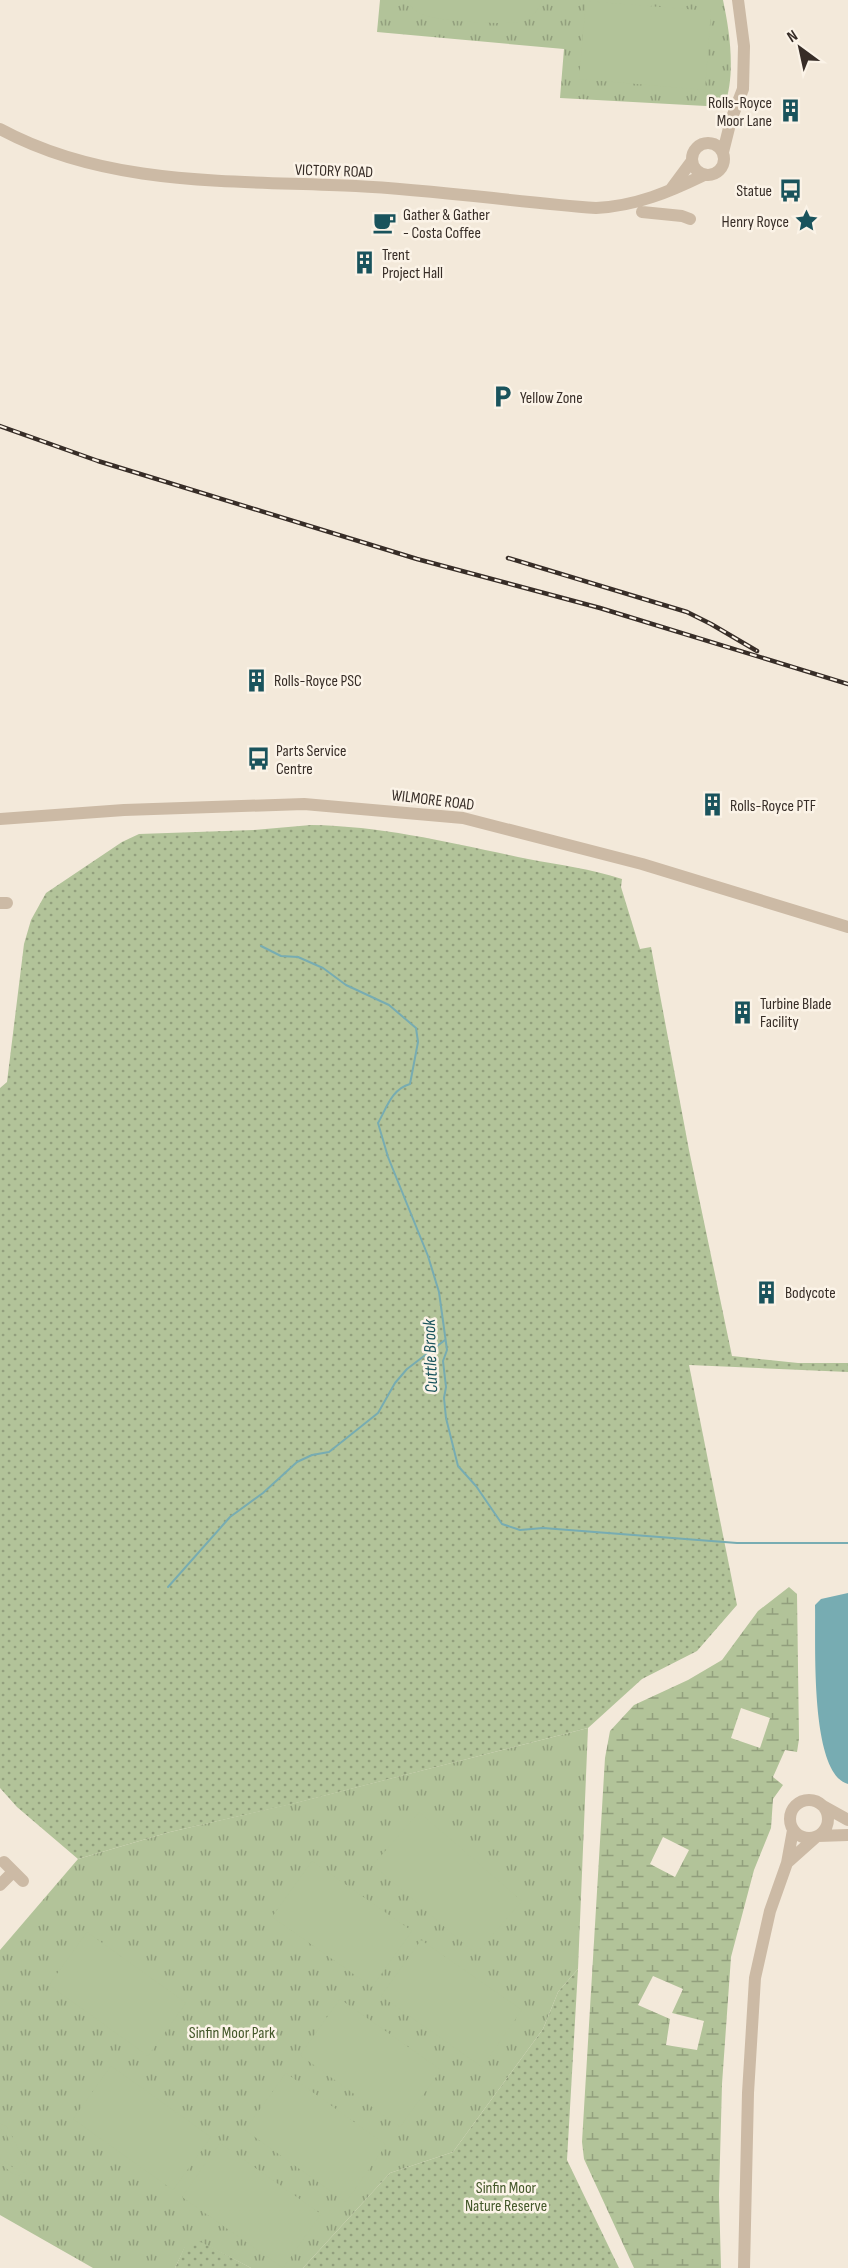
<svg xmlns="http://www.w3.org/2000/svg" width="848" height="2268" font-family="'Sofia Sans Condensed',sans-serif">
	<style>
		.grass { fill: url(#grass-dots) }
		.wetland { fill: url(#wetland-marsh); fill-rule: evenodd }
		.park { fill: url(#park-tufts) }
		.pitch { fill: #b2c399 }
		.water { fill: #77acb2 }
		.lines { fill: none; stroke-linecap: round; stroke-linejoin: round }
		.stream { stroke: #77acb2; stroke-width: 2 }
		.minor { stroke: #ccbaa5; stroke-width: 12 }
		.rail-casing { stroke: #372d27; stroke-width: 4.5 }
		.rail { stroke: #fbf3e7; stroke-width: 2; stroke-dasharray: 7; stroke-linecap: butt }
		.labels { text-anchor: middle; stroke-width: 5; stroke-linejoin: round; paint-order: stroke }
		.poi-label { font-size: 16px; fill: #372d27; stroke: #fbf3e7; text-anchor: start }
		.street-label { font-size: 16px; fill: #372d27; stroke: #fbf3e7 }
		.park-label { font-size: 16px; fill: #435729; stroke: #fbf3e7 }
		.water-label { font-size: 18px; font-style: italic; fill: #19535c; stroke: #fbf3e7 }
	</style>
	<defs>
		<pattern id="grass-dots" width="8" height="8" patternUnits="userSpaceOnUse" patternTransform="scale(1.5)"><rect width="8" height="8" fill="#b2c399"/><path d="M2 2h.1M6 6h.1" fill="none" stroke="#929f7d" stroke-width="1.8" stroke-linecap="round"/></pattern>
		<pattern id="wetland-marsh" width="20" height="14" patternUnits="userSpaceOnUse" patternTransform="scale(1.5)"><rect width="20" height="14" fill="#b2c399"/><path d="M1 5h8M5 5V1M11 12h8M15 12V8" fill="none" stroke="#929f7d"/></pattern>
		<pattern id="park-tufts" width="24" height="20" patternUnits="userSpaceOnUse" patternTransform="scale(1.5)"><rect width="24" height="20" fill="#b2c399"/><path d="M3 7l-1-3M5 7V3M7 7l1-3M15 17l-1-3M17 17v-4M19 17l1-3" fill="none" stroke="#929f7d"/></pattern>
	</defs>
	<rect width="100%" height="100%" fill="#f3e9da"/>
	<path class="grass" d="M311,825C384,826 456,844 528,859C560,865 591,869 622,879L621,887L640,949L651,947L689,1150L732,1356L798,1363H848V1372L689,1365L737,1605L697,1651L642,1679L588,1728L292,1804L170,1832L78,1859L17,1807L0,1788V1088L7,1082L24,944L31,920L46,893L122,842L139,834L254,830Z
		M578,1969L567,2160L619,2268H303L390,2173L453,2152L543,2029L558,1992Z
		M197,2239L251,2268H175L185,2246Z"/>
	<path class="wetland" d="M789,1587L797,1594L799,1739L797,1752L785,1750L773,1777L783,1785L773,1799L771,1828L754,1870L731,1957L722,2084L719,2195L721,2268H634L584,2159L582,2142L605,1758L610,1731L634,1705L688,1680L722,1660L758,1611ZM741,1708L770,1718L760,1748L731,1738ZM663,1837L689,1850L675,1877L650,1864ZM653,1976L683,1989L672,2013L704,2021L697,2050L666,2045L670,2019L638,2005Z"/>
	<path class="park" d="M380,0H723C730,33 736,75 724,107L560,98L564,49L377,32Z
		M588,1728L578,1969L558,1992L543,2029L453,2152L390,2173L303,2268H251L197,2240L185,2247L175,2268H93L0,2215V1950L78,1859L170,1832L299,1802Z"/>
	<path class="pitch" d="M406,0H542C539,9 533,17 524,21C511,26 437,21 424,15C416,12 411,7 406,0Z
		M586,1L711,11L705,90L579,79Z
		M419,1812L522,1901L476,1954L373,1865Z
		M312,1861L412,1931L372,1987L272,1917Z
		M87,1932L186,2003L148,2056L49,1985Z
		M421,1940L522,2010L482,2067L381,1996Z
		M340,1999L441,2070L400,2127L300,2055Z
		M111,2066L211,2137L173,2190L73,2119Z
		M286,2073L386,2145L346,2202L245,2130Z
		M0,2123L7,2127L27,2165V2171L19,2176L13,2174L0,2163V2158L15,2169L19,2168L21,2164L5,2132L0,2129Z
		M220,2143L321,2214L283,2268L182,2197Z"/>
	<path class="water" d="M848,1593V1784C809,1774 816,1639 815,1605L821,1599Z"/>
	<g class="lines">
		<path class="stream" d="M261,946L281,956L298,957L323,968L346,985L389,1005L416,1028L418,1042L410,1084C392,1089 387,1107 378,1123L388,1157L428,1256L439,1292L447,1350L443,1361L446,1387L444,1398L446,1418L458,1466L476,1486L502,1524L520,1530L543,1528L737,1543H848
			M168,1587L230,1517L263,1493L297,1462L312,1455L329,1452L378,1413L395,1383L407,1369L445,1340"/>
		<path class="minor" d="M0,129C109,188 236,180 356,186C436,190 516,202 596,208C636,206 669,192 704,175
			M692 159a16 16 0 1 1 32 0a16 16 0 1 1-32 0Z
			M723,152L731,120L743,89L744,46L738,0
			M671,189L691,162
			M642,212L682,216L690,219
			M0,819L124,810L304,804L463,818L642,864L848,927
			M0,903H7
			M790 1819a19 19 0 1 1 38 0a19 19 0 1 1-38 0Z
			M823,1806L848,1820
			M818,1836L848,1835
			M4,1862L23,1881
			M788,1862L816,1837
			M0,1885L13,1872
			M744,2268L748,2093L755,1978L770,1911L787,1863L793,1830"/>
		<defs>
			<path id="rail" d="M0,426L98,461L417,559L600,608L848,684
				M508,558L687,612L711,624L757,651"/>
		</defs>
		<use href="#rail" class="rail-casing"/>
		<use href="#rail" class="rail"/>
	</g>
	<defs>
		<symbol id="building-bare" viewBox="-9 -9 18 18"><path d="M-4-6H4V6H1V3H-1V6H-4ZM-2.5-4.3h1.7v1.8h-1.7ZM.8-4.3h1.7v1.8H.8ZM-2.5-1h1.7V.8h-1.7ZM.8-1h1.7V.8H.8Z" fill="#19535c" stroke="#fbf3e7" stroke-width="2.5" paint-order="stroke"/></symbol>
		<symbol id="bus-bare" viewBox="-9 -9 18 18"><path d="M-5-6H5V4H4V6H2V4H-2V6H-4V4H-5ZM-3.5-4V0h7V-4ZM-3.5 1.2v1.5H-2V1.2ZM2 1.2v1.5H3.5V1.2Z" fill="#19535c" stroke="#fbf3e7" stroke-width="2.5" paint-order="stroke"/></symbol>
		<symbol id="sight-bare" viewBox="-9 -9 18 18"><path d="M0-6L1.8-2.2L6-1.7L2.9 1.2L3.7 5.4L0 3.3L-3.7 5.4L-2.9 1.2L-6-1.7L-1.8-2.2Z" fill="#19535c" stroke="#fbf3e7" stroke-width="2.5" paint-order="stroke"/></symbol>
		<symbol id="cafe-bare" viewBox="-9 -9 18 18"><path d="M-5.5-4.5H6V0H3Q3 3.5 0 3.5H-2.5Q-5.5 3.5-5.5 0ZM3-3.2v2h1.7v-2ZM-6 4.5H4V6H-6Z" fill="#19535c" stroke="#fbf3e7" stroke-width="2.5" paint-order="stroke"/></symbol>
		<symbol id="parking-bare" viewBox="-9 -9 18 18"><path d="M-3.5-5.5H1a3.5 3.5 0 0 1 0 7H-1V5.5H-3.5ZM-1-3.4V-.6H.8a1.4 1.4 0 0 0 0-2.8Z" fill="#19535c" stroke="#fbf3e7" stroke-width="2.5" paint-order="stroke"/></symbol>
	</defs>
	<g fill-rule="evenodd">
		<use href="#building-bare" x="774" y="94" width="33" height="33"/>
		<use href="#bus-bare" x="774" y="174" width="33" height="33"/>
		<use href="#sight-bare" x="790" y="204" width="33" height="33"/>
		<use href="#cafe-bare" x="368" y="206" width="33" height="33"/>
		<use href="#building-bare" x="348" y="246" width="33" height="33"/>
		<use href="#parking-bare" x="486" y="380" width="33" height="33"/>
		<use href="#building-bare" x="240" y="664" width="33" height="33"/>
		<use href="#bus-bare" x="242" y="742" width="33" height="33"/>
		<use href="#building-bare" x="696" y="788" width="33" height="33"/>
		<use href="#building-bare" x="726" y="996" width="33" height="33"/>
		<use href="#building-bare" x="750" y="1276" width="33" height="33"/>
	</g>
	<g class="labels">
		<g class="poi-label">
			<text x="772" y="108" text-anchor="end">Rolls-Royce<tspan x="772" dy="18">Moor Lane</tspan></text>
			<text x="772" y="196" text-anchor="end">Statue</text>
			<text x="403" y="220">Gather &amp; Gather<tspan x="403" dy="18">- Costa Coffee</tspan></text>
			<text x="789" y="227" text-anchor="end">Henry Royce</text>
			<text x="382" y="260">Trent<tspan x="382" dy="18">Project Hall</tspan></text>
			<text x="520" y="403">Yellow Zone</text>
			<text x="274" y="686">Rolls-Royce PSC</text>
			<text x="276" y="756">Parts Service<tspan x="276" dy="18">Centre</tspan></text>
			<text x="730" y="811">Rolls-Royce PTF</text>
			<text x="760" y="1009">Turbine Blade<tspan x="760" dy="18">Facility</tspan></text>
			<text x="785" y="1298">Bodycote</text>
		</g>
		<g class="street-label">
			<text transform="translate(334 170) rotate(2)" y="6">VICTORY ROAD</text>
			<text transform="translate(433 799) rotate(7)" y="6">WILMORE ROAD</text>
		</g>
		<g class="park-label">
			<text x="232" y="2038">Sinfin Moor Park</text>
			<text x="506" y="2193">Sinfin Moor<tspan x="506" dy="18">Nature Reserve</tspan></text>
		</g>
		<g class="water-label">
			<text transform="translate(430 1356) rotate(-92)" y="6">Cuttle Brook</text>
		</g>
	</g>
	<g transform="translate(800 48) rotate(327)" stroke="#fbf3e7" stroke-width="4.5" paint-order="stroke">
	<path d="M0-4.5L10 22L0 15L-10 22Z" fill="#372d27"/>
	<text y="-9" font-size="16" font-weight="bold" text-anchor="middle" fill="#372d27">N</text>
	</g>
</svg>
